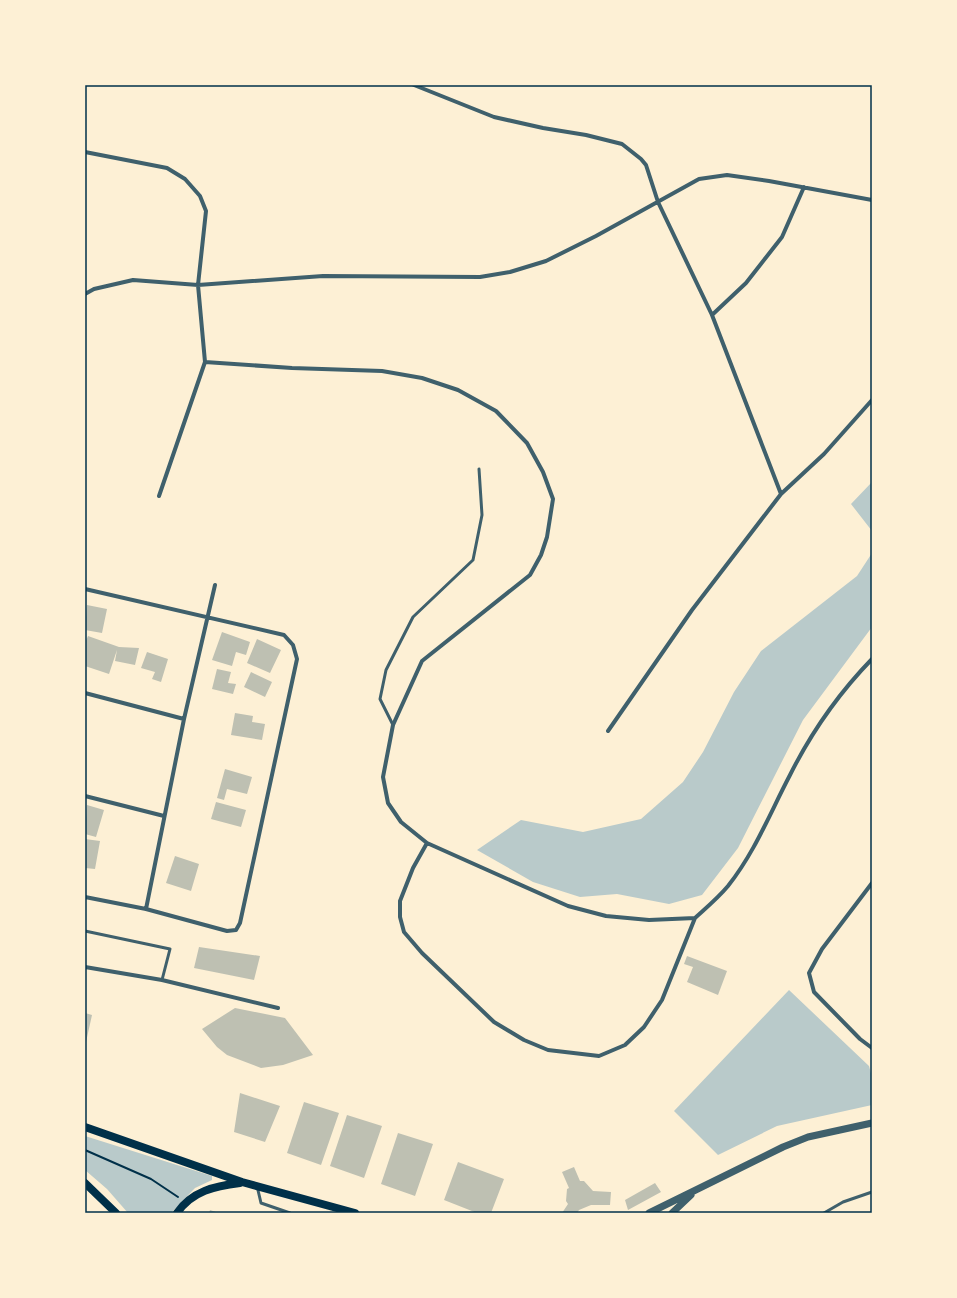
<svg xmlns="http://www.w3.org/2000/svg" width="957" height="1298" font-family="'Titillium Web',sans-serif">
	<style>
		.green { fill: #b9caca }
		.building { fill: #bec0b2 }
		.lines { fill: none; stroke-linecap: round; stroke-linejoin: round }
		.path { stroke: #003049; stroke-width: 2 }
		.service { stroke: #3f606c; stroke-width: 3 }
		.minor { stroke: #3f606c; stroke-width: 4 }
		.tertiary { stroke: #3f606c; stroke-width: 7 }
		.secondary { stroke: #003049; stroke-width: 8 }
		.neatline { fill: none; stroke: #003049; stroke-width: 1.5 }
	</style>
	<rect width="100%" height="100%" fill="#fdf0d5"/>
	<path class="green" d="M872,482V531L851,504Z
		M872,553V627L803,720L738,848L702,895L669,904L617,894L580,897L533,882L477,850L521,820L583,832L641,819L683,782L703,752L734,692L761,651L857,576Z
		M789,990L869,1066L872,1077V1105L777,1126L718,1155L674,1111Z
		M85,1136L212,1176V1180L195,1188L171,1213H128L107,1189L85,1170Z"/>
	<path class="building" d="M87,605L107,609L102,633L85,630Z
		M222,632L250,642L246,655L236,652L232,666L212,660Z
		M88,636L119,647L139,648L135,665L115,661L117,650L109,674L85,666V643Z
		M257,639L281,650L270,673L247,663Z
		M147,652L168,659L161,682L152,679L155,672L141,668Z
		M217,669L231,672L228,683L236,684L233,694L212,689Z
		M251,672L272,682L265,697L244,687Z
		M235,713L253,716L252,722L265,724L262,740L231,735Z
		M225,769L252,777L247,794L227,789L224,800L217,798Z
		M216,802L246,810L241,827L211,819Z
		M87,805L104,810L96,837L85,834Z
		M85,839L100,841L95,869L85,868Z
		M175,856L199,864L191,891L166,883Z
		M199,947L260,956L254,980L194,968Z
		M687,956L727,971L718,995L687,982L693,967L684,964Z
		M235,1008L285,1018L313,1055L283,1065L261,1068L227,1055L217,1047L202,1029Z
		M85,1013L92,1015L86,1042L85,1041Z
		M240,1093L280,1106L265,1142L234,1132Z
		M304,1102L339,1113L321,1165L287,1153Z
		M347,1115L382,1126L364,1178L330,1166Z
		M398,1133L433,1144L415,1196L381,1184Z
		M458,1162L504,1179L491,1213H477L444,1200Z
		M574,1167L580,1181H584L593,1191L611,1192L610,1205H591L579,1210L577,1213H562L568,1204L566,1201L567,1189L569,1188L562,1172Z
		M655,1183L661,1192L628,1210L625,1200Z
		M210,1210L219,1213H209Z"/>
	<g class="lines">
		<path class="path" d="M85,1150L151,1179L178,1197"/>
		<path class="service" d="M393,725L380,699L386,670L413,617L473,560L482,515L479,469
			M85,931L170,949L162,980
			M257,1186L261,1203L290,1213
			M824,1213L843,1202L872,1192"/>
		<path class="minor" d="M414,85L494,117L543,128L586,135L622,144L641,159L646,165L658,202L712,315L781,494
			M85,152L167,168L185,179L200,196L206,211L198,285L205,362L159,496
			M85,294L94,289L133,280L198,285L323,276L480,277L510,272L546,261L596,236L699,179L727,175L769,181L872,200
			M712,315L746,283L782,237L804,187
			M205,362L292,368L382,371L422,378L458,390L496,411L527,443L543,472L553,499L547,537L541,555L530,575L422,661L393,725L383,777L388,803L401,822L427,843L568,906L606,916L649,920L695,918C706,908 718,898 728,886C755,852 770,813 790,775C811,733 839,693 872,659
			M85,589L284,635L293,645L297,659L240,923L236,930L227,931L146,909L85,897
			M85,693L184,719
			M608,731L692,610L781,494L824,454L872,400
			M85,796L164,816
			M427,843L413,868L400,901V917L404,932L422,953L494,1022L524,1040L548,1050L599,1056L625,1045L644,1027L662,1000L695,918
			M872,883L822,949L809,973L814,992L860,1039L872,1048
			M146,909L184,719L215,585
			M85,967L162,980L278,1008"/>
		<path class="tertiary" d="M649,1213L783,1147L808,1137L872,1123
			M672,1213L691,1195"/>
		<path class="secondary" d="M85,1127L242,1182L355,1213
			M85,1183L116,1213
			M177,1213C192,1191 215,1186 240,1183"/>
	</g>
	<rect width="957" height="1298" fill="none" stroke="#fdf0d5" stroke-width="172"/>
	<rect x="86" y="86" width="785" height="1126" class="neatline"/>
</svg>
